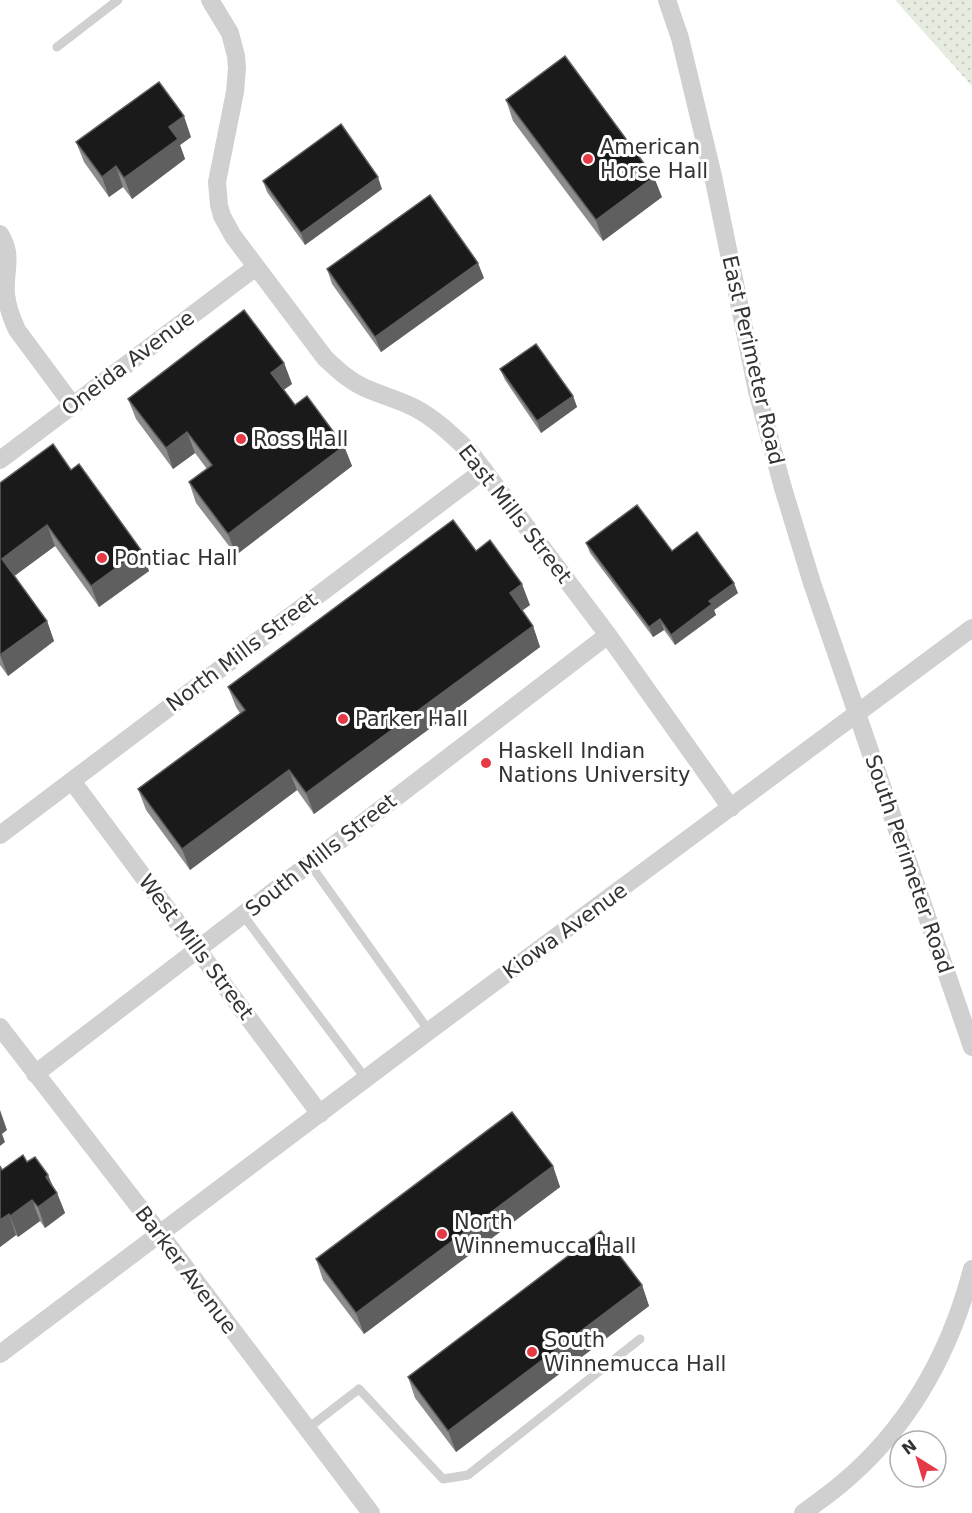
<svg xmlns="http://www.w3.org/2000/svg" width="972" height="1513" font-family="'DejaVu Sans',sans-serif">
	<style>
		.grass { fill: url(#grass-dots) }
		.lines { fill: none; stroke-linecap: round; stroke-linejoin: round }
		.service { stroke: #d0d0d0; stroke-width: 9 }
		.minor { stroke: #d0d0d0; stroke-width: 18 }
		.wall { fill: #8c8c8c }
		.shaded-wall { fill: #5f5f5f }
		.building { fill: #1a1a1a; stroke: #5f5f5f; stroke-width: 1.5 }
		.poi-dot { fill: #e63946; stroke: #fff; stroke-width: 2 }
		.labels { text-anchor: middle; stroke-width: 6; stroke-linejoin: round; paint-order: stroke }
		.poi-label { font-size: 21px; fill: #333; stroke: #fff; text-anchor: start }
		.street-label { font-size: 21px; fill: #333; stroke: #fff }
	</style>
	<defs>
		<pattern id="grass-dots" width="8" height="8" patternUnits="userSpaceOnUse" patternTransform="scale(1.5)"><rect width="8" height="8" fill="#e6ecdf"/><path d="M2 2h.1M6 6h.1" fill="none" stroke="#c6cbc0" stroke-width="1.8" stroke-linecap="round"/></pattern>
	</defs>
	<rect width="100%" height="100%" fill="#fff"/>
	<path class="grass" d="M895,0H972V86Z"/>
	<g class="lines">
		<path class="service" d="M57,47L118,0
			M310,864L429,1031
			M243,915L366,1079
			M307,1429L359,1389L443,1479L468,1475L640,1339"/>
		<path class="minor" d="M210,0L230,33L236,56L237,68L235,92L217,182L219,205L222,216L233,236L325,358C337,369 348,380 363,387C380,395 398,399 415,408C436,419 453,436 470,452L608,635L731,808
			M667,0L680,38L713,176L757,391L783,488L812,583L972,1047
			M0,234C14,257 4,270 6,294C7,306 12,319 17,330L72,404
			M0,460L256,267
			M72,781L320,1114
			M0,835L484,470
			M0,1027L160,1234L371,1513
			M35,1074L608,635
			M0,1354L429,1031L972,628
			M803,1513C815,1504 828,1495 840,1485C908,1429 950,1353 972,1269"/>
	</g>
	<path class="wall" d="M506,100L662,197L603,241L513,121Z
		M191,137L180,145L185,159L132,199L123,187L109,197L84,162L76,142Z
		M263,181L382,189L305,245L267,192Z
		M327,269L484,278L381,352L332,284Z
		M284,363L292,384L283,390L295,405L344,446L352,466L236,555L196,503L189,482L207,469L195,453L173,469L136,419L128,399Z
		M500,369L573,396L577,407L541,433L505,380Z
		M71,470L141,550L149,571L99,607L55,546L14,576L47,621L54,641L8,676L0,665V483Z
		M586,543L672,551L738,593L714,610L716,615L675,645L664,630L653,637L590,553Z
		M476,551L530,605L522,611L533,626L540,647L314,814L297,790L190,870L146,810L138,789L240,713L236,707L228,687Z
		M27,1162L48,1175L53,1186L57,1193L65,1213L45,1228L40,1221L18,1237L16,1235L0,1247V1166L2,1170Z
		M553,1166L560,1187L364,1334L323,1280L316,1259Z
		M642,1285L649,1306L456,1452L415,1398L408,1377Z"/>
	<path class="shaded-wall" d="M184,116L191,137L180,145L185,159L132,199L124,178L169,127Z
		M116,166L123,187L109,197L102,177Z
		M378,177L382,189L305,245L301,233Z
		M654,177L662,197L603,241L596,220Z
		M478,263L484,278L381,352L375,337Z
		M284,363L292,384L278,394L271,373Z
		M573,396L577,407L541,433L537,421Z
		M187,432L195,453L173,469L166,448Z
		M344,446L352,466L236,555L228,534Z
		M47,525L55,546L9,580L2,559Z
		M141,550L149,571L99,607L91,586Z
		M734,583L738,593L714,610L716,615L675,645L671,635L709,601Z
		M522,584L530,605L517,614L510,593Z
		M660,619L664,630L653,637L649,627Z
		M47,621L54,641L8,676L0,655Z
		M533,626L540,647L314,814L306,793Z
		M289,770L297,790L190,870L182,849Z
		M0,1110L7,1130L2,1134L5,1142L0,1146Z
		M553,1166L560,1187L364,1334L356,1313Z
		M48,1175L55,1194L57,1193L65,1213L45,1228L38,1207L46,1177Z
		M32,1200L40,1221L18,1237L10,1216Z
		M9,1214L16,1235L0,1247V1220Z
		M642,1285L649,1306L456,1452L448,1431Z"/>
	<path class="building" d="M565,56L654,177L596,220L506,100Z
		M159,82L184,116L169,127L178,139L124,178L116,166L102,177L76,142Z
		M341,124L378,177L301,233L263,181Z
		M430,195L478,263L375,337L327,269Z
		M244,310L284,363L271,373L295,405L307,396L344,446L228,534L189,482L212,465L187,432L166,448L128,399Z
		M536,344L573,396L537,421L500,369Z
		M53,444L71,470L79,464L141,550L91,586L47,525L2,559L47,621L0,655V483Z
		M637,505L672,551L697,532L734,583L709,601L712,604L671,635L660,619L649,627L586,543Z
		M453,520L476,551L490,540L522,584L510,593L533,626L306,793L289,770L182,849L138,789L245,710L228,687Z
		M512,1112L553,1166L356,1313L316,1259Z
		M23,1155L27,1162L35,1157L48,1175L46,1177L57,1193L38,1207L32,1200L10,1216L9,1214L0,1220V1166L2,1170Z
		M601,1231L642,1285L448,1431L408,1377Z"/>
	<g class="poi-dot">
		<circle cx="588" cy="159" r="6"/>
		<circle cx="241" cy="439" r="6"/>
		<circle cx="102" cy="558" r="6"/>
		<circle cx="343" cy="719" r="6"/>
		<circle cx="486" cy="763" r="6"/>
		<circle cx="442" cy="1234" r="6"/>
		<circle cx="532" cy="1352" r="6"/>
	</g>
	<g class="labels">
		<g class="poi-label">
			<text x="600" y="154">American<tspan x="600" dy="24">Horse Hall</tspan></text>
			<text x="253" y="446">Ross Hall</text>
			<text x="114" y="565">Pontiac Hall</text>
			<text x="355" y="726">Parker Hall</text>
			<text x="498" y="758">Haskell Indian<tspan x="498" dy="24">Nations University</tspan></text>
			<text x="454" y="1229">North<tspan x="454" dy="24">Winnemucca Hall</tspan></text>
			<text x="544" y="1347">South<tspan x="544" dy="24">Winnemucca Hall</tspan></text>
		</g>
		<g class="street-label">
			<text transform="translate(753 360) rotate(77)" y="7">East Perimeter Road</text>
			<text transform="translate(128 363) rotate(-37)" y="7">Oneida Avenue</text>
			<text transform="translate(515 514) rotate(52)" y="7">East Mills Street</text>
			<text transform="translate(242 652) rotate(-37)" y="7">North Mills Street</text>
			<text transform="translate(321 855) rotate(-38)" y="7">South Mills Street</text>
			<text transform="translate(909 864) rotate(71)" y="7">South Perimeter Road</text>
			<text transform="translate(565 931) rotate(-36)" y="7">Kiowa Avenue</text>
			<text transform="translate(196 947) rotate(53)" y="7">West Mills Street</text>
			<text transform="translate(186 1270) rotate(53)" y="7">Barker Avenue</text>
		</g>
	</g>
	<g transform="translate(918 1459) rotate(323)"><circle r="28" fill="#ffffff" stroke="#adadad" stroke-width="1.5"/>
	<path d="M0-4.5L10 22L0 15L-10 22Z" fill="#e63946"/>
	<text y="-9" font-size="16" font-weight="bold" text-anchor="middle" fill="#333333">N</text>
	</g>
</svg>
